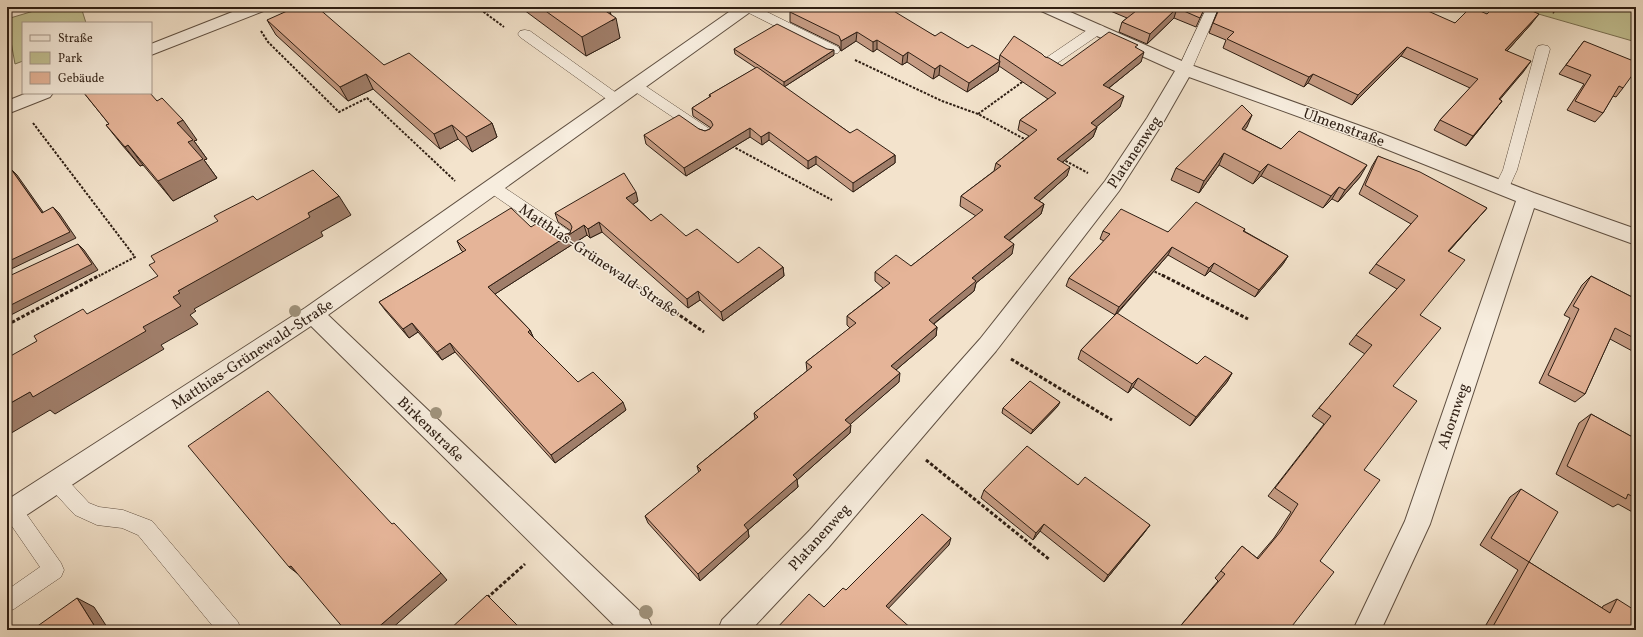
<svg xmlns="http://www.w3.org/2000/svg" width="1643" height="637" font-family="Vollkorn,serif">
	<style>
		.green { fill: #c2c193; stroke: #787053 }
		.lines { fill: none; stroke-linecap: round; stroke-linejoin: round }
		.service-casing { stroke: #5f4f41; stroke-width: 1 }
		.minor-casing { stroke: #5f4f41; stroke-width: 2 }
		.path-far1 { stroke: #2e1e13; stroke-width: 2; stroke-dasharray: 2.5 1.5; stroke-linecap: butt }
		.path { stroke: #2e1e13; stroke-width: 3; stroke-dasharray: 3.5 2; stroke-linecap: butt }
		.service { fill: #f7edde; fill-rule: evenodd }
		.minor { fill: #f7edde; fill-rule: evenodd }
		.tree { fill: #9f927b }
		.wall { fill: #c59b83; stroke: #2e1e13 }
		.shaded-wall { fill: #a07e6a; stroke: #2e1e13 }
		.building { fill: #e5b498; stroke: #2e1e13 }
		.labels { text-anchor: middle; stroke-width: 3; stroke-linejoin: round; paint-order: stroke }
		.street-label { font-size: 15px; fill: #2e1e13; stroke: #f7edde }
	</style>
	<rect width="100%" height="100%" fill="#f3e3cc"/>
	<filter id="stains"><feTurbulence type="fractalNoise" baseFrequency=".005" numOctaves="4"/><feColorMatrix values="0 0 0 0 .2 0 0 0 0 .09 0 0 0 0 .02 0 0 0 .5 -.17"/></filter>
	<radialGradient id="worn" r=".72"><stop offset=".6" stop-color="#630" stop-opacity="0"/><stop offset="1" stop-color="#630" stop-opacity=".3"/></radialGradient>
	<path class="green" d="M47,7H81L86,23H23V61L15,64L7,19Z
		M1514,7H1636V42Z"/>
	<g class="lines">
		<defs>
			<path id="service" d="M741,7H757L838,47L840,50L838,53L833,54L828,53L743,10Z
				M1207,7H1219L1192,69L1190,72L1185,73L1180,72L1178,69Z
				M1098,25L1103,26L1104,29L1103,32L1053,66L1048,67L1043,66L1041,63L1043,60L1093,26Z
				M525,30L530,31L622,97L624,100L622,103L617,105L612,103L520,37L518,34L520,31Z
				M1543,45L1548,46L1550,49L1517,170L1507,192L1502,193L1497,192L1494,188L1503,170L1536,49L1538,46Z
				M636,82L641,83L711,130L713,133L711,136L706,138L701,136L631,89L629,86L631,83Z
				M494,183L499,184L572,233L574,237L572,241L566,243L560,241L489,192L486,188L489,184Z
				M57,473L64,476L89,503L99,507L123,510L152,521L238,622L241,630H216L138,535L122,528L97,525L75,515L50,488L47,482L50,476Z
				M13,502L20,505L61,563L64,570L61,577L14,609L7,612V590L40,567L7,519V504Z"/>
			<path id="minor" d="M245,7H268L266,10L151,55V44Z
				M736,7H755L753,10L328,315L649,620L653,630H619L311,326L16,522L7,526V500L305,308Z
				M1037,7H1059L1191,65L1380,133L1534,193L1636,229V245L1534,208L1430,524L1381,630H1353L1405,521L1516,201L1366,141L1189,77L1164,121L1119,191L996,351L828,548L751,630H718L722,620L810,530L980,339L1105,181L1147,118L1175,71L1039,10Z
				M27,93H53L50,97L7,114V101Z"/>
		</defs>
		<use href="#service" class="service-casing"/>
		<use href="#minor" class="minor-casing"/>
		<path class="path-far1" d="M477,7L504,27
			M1547,7L1554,13
			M261,31L268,42L339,112L367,98L455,181
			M855,60L942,101L978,114L1028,141
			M978,114L1025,80
			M33,123L135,257L99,276
			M732,146L832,200
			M1062,159L1088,173
			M586,251L623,276
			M1151,270L1164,276"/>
		<path class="path" d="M621,275L704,332
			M1162,275L1248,319
			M7,325L100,275
			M1011,359L1112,420
			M926,460L1050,560
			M487,598L525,564"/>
		<use href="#service" class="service"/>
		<use href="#minor" class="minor"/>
	</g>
	<g class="tree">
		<circle cx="295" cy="311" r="6"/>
		<circle cx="436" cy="413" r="6"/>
		<circle cx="646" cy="612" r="7"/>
	</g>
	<path class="wall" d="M520,7H609L611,15L620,38L586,56Z
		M792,7H878L935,36L968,48L999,61L1000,55L1045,57L1062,66L1137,48L1141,62L1109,88L1120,107L1096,127H1097L1093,137L1063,162L1067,176L1039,201L1044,204L1041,214L1009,241L1012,254L976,283L974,291L934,324L937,327L936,336L896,370L899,382L850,424V433L797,480L798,487L748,530L749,537L700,581L648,523L645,516L699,473L697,466L755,419L754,413L807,371L806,362L850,328L847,325V316L883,288L875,281V272L911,266L976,216L960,206L961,196L994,171L996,163L1029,136L1018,130L1020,120L1048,99L999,66L998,71L967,92L939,75L933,79L907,62L902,65L877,49L873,52L856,41L841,51L839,46L790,22V12L792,11Z
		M1101,7H1205L1196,27L1174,18L1147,44L1119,32L1122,22L1127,18Z
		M1219,7L1455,23L1487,14L1532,23L1507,51L1524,71L1499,99L1502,101L1466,146L1434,130L1440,120L1470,88L1401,56L1352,105L1308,83L1304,87L1223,48L1226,40L1209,33Z
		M267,20L384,65L492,123L497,137L472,152L458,139L440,149L373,89L348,101L276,35Z
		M1584,41L1623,88L1616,97L1613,96L1603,113L1595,122L1567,110L1584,84L1559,74Z
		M734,49L834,55L784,87L850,133L895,155V163L853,192L816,164L808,169L769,140L762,145L750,137L686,176L646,144L644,135L699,129L705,131L710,129L711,128L693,116L692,108L710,97L709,95L756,68L735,54Z
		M84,93L157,101L197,140L194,141L207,159L204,160L217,178L173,201L143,165L140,166L122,145L106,125L109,124Z
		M1247,127L1244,130L1281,149L1360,177L1338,202L1332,199L1323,208L1261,176L1253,184L1219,165L1199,193L1171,180L1176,168Z
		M1378,156L1487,208L1449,251L1420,315L1393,386L1364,470L1320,561L1289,630H1177L1218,581L1215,578L1242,546L1257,558L1274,538L1291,512L1268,496L1324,424L1312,416L1365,354L1349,344L1356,335L1397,289L1369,273L1376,264L1411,224L1359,194L1372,166Z
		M638,201L633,204L651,221L686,236L738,263L783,267L784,276L723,321L700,300L688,308L602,232L590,238L587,235L495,294L530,330L533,337L578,382L626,410L555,463L455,352L442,360L418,332L409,338L385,310L379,302L463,252L461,250L457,241L531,227L563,235L570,233L571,231L558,222L555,213Z
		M1245,229L1244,231L1288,256L1283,264L1255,297L1210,271L1205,276L1168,255L1116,315L1197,364L1232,373L1227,382L1190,426L1133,387L1128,393L1078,359L1081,350L1115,315L1066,286L1069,278L1104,241L1100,239L1103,231L1168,232Z
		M1591,276L1636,299V353L1610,339L1585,394L1575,402L1539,383L1570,318L1564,315L1582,285Z
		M1058,406L1031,434L1002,413L1003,408Z
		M1591,414L1636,439V514L1618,504L1613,507L1556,474L1579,423Z
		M1078,485L1150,525L1144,533L1104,582L1040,531L1033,540L981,498L984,490Z
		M1521,489L1529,562L1602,608L1603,606L1617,599L1636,630H1483L1518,570L1480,545L1510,497Z"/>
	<path class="shaded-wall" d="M609,7L612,21L616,18L620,38L586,56L582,37L604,10Z
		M1177,8L1174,18L1147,44L1150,34Z
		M1539,14L1532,23L1499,60L1505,50Z
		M857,32L856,41L841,51V41Z
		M877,40V49L873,52V42Z
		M1407,47L1401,56L1352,105L1358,95Z
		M834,50V55L784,87V82Z
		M908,52L907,62L902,65L903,56Z
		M1144,52L1141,62L1100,95L1103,85Z
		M1000,61L998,71L967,92L969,83Z
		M1531,61L1524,71L1492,109L1499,99Z
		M940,65L939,75L933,79L935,69Z
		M366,74L373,89L348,101L340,87Z
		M1313,74L1308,83L1304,87L1309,77Z
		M1124,96L1120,107L1088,134L1091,123Z
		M1502,101L1495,110L1466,146L1473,136Z
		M1252,115L1247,127L1236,141L1242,129Z
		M183,120L197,140L194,141L207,159L204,160L217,178L173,201L158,181L188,142L177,123Z
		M492,123L497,137L472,152L466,137Z
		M452,125L458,139L440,149L434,134Z
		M1097,127L1093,137L1054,169L1057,159Z
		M750,128V137L686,176L684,168Z
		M769,132V140L762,145L761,137Z
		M128,145L143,165L140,166L125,147Z
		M1224,153L1219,165L1199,193L1204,181Z
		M895,155V163L853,192V183Z
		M816,156V164L808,169V161Z
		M1268,164L1261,176L1253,184L1260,172Z
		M1367,165L1360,177L1338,202L1345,190Z
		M1070,167L1067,176L1031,208L1034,198Z
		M11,169L17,175L48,219L42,213Z
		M1339,187L1332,199L1323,208L1331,196Z
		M636,192L638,201L629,207L626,198Z
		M339,196L351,215L321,232L323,236L194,309L196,311L190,315L198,324L161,345L164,349L55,414L50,410L8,435L7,434V405L143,327L173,297L178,291L308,213Z
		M1044,204L1041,214L1001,247L1004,237Z
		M53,207L59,213L76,238L7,271V262Z
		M1487,208L1479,217L1441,260L1448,251Z
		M599,222L602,232L590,238L588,229Z
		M584,225L587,235L492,296L488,287Z
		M78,244L84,250L98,270L7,317V307Z
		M1014,244L1012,254L976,283L974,291L927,329L929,320L972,278Z
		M1172,247L1168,255L1115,315L1119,307Z
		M1288,256L1283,264L1255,297L1259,290Z
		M1214,263L1210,271L1205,276L1209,268Z
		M783,267L784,276L723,321L721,312Z
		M698,291L700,300L688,308L687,299Z
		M412,323L418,332L409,338L403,329Z
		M937,327L936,336L890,375L891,366Z
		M530,330L534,339L528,332Z
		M450,343L455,352L442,360L437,352Z
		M900,373L899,382L845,429V420Z
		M1232,373L1227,382L1190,426L1196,417Z
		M1138,378L1133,387L1128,393L1132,384Z
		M623,402L626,410L555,463L551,455Z
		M1060,402L1058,406L1031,434L1033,430Z
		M851,425L850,433L797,480L798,487L748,530L749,537L700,581L698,574L744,525L793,475Z
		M1044,524L1040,531L1033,540L1036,533Z
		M1150,525L1144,533L1104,582L1108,575Z
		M951,538L949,545L885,612L886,606Z
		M291,566L298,574L289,567Z
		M441,573L447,580L390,630H375Z
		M77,598L94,607L109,630H97Z"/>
	<path class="building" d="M296,7H317L384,65L409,53L492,123L466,137L452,125L434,134L366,74L340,87L267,20Z
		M540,7H609L604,10L616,18L582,37Z
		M798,7H878L879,8L880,7H887L935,36L941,32L968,48L972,45L1000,61L969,83L940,65L935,69L908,52L903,56L877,40L873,42L857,32L841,41L839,36L790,12Z
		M1126,7H1205L1200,18L1177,8L1150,34L1122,22L1136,11Z
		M1220,7H1419L1455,23L1471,7L1487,14L1494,7H1523L1539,14L1505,50L1531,61L1499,99L1502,101L1473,136L1440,120L1478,79L1407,47L1358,95L1313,74L1309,77L1227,39L1234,32L1213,23Z
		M777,24L827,49L834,50L784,82L734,49Z
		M1109,32L1138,45L1135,47L1144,52L1103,85L1124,96L1091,123L1097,127L1057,159L1070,167L1034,198L1044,204L1004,237L1014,244L972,278L976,281L929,320L937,327L891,366L900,373L845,420L851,425L793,475L797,479L744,525L748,530L698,574L645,516L701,470L697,466L758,417L754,413L812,367L806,362L856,323L847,316L890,283L875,272L896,255L911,266L983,210L961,196L1001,166L996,163L1037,130L1020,120L1056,93L1000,55L1014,36L1042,54L1045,57L1049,58L1062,66Z
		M1584,41L1636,62V70L1623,88L1619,86L1603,113L1575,101L1591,75L1566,65Z
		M757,67L850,133L857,129L895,155L853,183L816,156L808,161L769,132L761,137L750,128L684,168L644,135L679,115L699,129L705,131L710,129L713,125L711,121L692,108L711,96L709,95Z
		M84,93H150L157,101L162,98L183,120L177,123L193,140L188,142L203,159L158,181L128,145L125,147L106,125L109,124Z
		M1242,105L1252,115L1242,129L1281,149L1299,131L1367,165L1345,190L1339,187L1331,196L1268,164L1260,172L1224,153L1204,181L1176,168Z
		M1378,156L1420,172L1487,208L1448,251L1465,260L1420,315L1441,328L1393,386L1417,401L1364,470L1380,480L1320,561L1334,572L1289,630H1177L1225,574L1221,571L1242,546L1258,559L1281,531L1298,504L1275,488L1331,416L1319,408L1372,345L1356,335L1405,280L1376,264L1418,216L1365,185Z
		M11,169L42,213L53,207L70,232L7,262V171Z
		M313,170L339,196L308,213L310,217L178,291L180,293L173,297L181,306L143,327L146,331L33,397L30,392L7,405V358L37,341L34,336L83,309L87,314L158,276L149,265L155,262L151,256L218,221L214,216L253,196L257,200Z
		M624,173L636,192L626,198L651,221L661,214L686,236L697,229L738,263L759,247L783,267L721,312L698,291L687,299L599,222L588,229L584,225L488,287L530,330L528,332L578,382L593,372L623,402L551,455L450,343L437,352L412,323L403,329L379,302L466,250L457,241L511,208L531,227L539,222L556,233L563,235L570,233L572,227L570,223L555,213Z
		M1196,202L1245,229L1243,231L1288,256L1259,290L1214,263L1209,268L1172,247L1119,307L1069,278L1110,234L1103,231L1121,209L1168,232Z
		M78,244L92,264L7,307V277Z
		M1591,276L1636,299V339L1615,328L1585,394L1548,375L1579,309L1573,306Z
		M1117,313L1197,364L1205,356L1232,373L1196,417L1138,378L1132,384L1081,350Z
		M1030,381L1060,402L1033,430L1003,408Z
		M268,391L392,524L394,523L441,573L375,630H345L291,566L289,567L188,446Z
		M1591,414L1636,439V499L1628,494L1626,499L1567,466Z
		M1027,446L1078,485L1085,477L1150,525L1108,575L1044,524L1036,533L984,490Z
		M1521,489L1558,512L1529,562L1491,538Z
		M922,514L951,538L886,606L913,630H775L809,594L824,607L843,588L846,590Z
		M1529,562L1610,613L1617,599L1636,611V630H1491Z
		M487,595L522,630H449Z
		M77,598L97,630H32Z"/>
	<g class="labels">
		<g class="street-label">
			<text transform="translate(1344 127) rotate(20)" y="5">Ulmenstraße</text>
			<text transform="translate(1134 152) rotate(-56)" y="5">Platanenweg</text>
			<text transform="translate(599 260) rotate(34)" y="5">Matthias-Grünewald-Straße</text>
			<text transform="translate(252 354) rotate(-33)" y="5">Matthias-Grünewald-Straße</text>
			<text transform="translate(1453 416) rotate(-71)" y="5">Ahornweg</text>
			<text transform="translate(431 429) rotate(44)" y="5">Birkenstraße</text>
			<text transform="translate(819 537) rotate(-48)" y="5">Platanenweg</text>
		</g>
	</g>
	<rect width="1643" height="637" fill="none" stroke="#f3e3cc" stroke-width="24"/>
	<rect x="8" y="8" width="1627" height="621" fill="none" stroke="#2e1e13" stroke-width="2"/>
	<rect x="12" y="12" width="1619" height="613" fill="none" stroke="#2e1e13"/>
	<rect x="22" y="22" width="130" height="72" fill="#f7edde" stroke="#a79a8d"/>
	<rect x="30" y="35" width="20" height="6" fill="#f7edde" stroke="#a79a8d"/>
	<text x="58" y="42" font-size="12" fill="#2e1e13">Straße</text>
	<rect x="30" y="52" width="20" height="12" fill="#c2c193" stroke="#a79a8d"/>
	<text x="58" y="62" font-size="12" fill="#2e1e13">Park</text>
	<rect x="30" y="72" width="20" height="12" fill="#e5b498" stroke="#a79a8d"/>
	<text x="58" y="82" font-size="12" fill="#2e1e13">Gebäude</text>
	<rect width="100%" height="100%" filter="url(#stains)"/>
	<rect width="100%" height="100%" fill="url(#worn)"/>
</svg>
